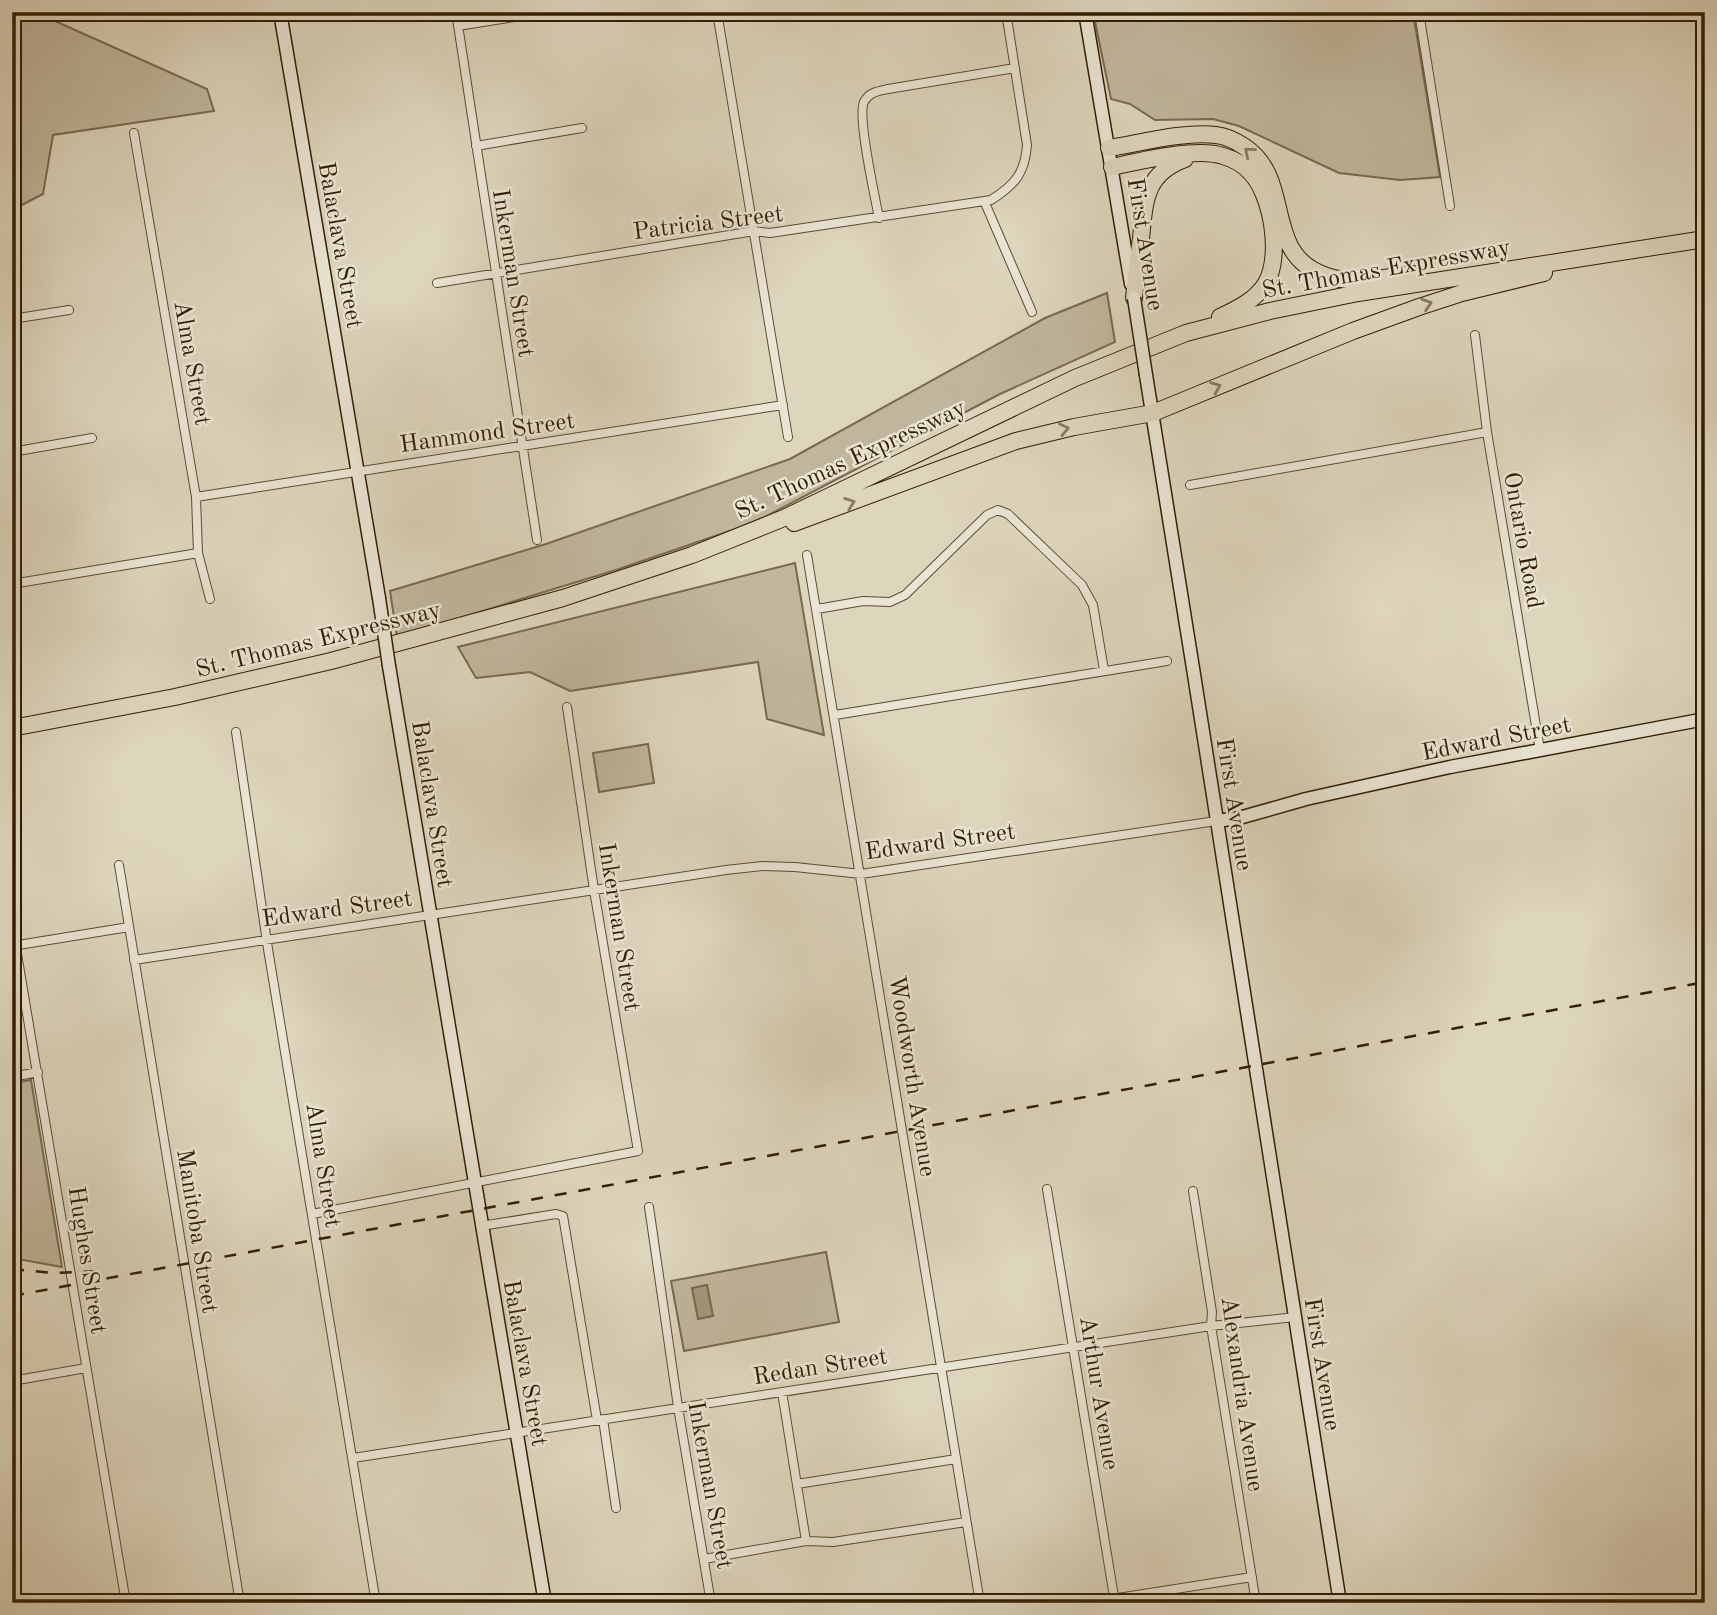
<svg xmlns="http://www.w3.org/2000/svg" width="1717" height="1615" font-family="'Old Standard TT',serif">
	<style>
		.green { fill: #c0b69c; stroke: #796a4e; stroke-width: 2 }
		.water { fill: #a3977c; stroke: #76674a; stroke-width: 2 }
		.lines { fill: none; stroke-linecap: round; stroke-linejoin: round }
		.street-casing { stroke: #5d4c2f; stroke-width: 10 }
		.secondary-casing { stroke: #321e00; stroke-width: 15 }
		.highway-casing { stroke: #321e00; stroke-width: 18 }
		.street { stroke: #e9e4d3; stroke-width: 8 }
		.secondary { stroke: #e9e4d3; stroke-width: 12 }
		.highway { stroke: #ddd5bc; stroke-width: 16 }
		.rail { stroke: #321e00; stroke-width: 2.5; stroke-dasharray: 12 12; stroke-linecap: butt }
		.secondary-bridge-casing { stroke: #321e00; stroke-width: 15; stroke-linecap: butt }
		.secondary-bridge { stroke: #e9e4d3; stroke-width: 12 }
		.oneway { stroke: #887a5e }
		.labels { text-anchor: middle; stroke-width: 5; stroke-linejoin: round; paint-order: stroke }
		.street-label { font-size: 24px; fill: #321e00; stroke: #e9e4d3 }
	</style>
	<rect width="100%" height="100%" fill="#ddd5bc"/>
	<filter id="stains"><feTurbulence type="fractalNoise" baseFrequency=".00286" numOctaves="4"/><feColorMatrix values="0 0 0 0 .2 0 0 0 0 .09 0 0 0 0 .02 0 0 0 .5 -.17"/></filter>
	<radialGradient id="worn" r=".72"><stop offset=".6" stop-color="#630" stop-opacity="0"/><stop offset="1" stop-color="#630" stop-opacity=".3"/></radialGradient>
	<path class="green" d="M12,12H35L207,89L214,111L53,135L43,194L12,210V103L15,101L12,94Z
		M1093,12H1413L1440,177L1400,180L1339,173L1239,126L1213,119L1155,120L1130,104L1111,99Z
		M1107,293L1115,342L1000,394L753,523L616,570L397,637L390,591L546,544L790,459L1045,318Z
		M795,563L824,735L767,719L758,662L570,691L530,672L476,678L458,647Z
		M648,744L654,783L599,792L593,753Z
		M31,1080L62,1267L12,1258V1083Z
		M826,1252L839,1322L684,1351L671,1281Z"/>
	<path class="water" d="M707,1285L713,1316L698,1319L692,1288Z"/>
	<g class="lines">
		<defs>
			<path id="street" d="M456,12L537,540
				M717,12L788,437
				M1419,12L1450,206
				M458,26L545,12
				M134,133L196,497L198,553L210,599
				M476,146L582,128
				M985,203L1032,312
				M879,218C875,197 857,116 864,102C869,92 879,91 888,89L1015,68
				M437,283L754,231L770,233L991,200C1015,185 1025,173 1027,145L1006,12
				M12,319L69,310
				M1475,335L1487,432L1540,750
				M12,452L92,438
				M1190,485L1487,432
				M196,497L783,405
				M807,555L980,1603
				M12,584L198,553
				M817,609L863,601L890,602L905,595L987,515L998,510L1008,514L1082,585L1093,605L1104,670
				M835,715L1167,661
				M236,732L268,949L376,1603
				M119,865L240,1603
				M12,924L126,1603
				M12,946L129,927
				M134,960L726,870L762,866L795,867L861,874L1216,821
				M12,1077L38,1072
				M1047,1189L1115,1603
				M1193,1191L1212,1312L1211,1326L1256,1603
				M649,1207L678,1407L711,1603
				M312,1214L638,1151L594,890L567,707
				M481,1226L556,1214L563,1216L597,1420
				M12,1381L86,1368
				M782,1392L806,1541
				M603,1419L616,1508
				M353,1458L1211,1326L1295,1317
				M797,1484L956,1459
				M704,1559L806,1541L833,1542L966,1522
				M1086,1603L1252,1577"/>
			<path id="secondary" d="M280,12L379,598
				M1085,12L1131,284
				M1146,375C1212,784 1276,1193 1340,1603
				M389,666L545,1603
				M1216,821L1239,818L1306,799L1450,767L1705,719"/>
			<path id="highway" d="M1109,148C1141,143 1184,131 1216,135C1226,136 1236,141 1245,147C1295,181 1261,255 1327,276C1354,285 1385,277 1413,274
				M1112,167C1140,161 1196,147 1223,156C1233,159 1243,164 1250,172C1272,194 1282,256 1266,283C1256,300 1237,309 1220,317
				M1134,298C1136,278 1138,258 1141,238C1145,202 1144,174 1185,159
				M794,523L1016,441L1074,427L1153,413L1353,331L1419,307L1462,293L1544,273
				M12,728L175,697L331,661L563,598L692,555L784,518L1075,378L1186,333L1270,311L1358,293L1705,239"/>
		</defs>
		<use href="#street" class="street-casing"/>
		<use href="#secondary" class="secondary-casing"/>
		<use href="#highway" class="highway-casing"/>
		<use href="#street" class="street"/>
		<use href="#secondary" class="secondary"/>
		<use href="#highway" class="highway"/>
		<path class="rail" d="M12,1269L54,1273L104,1271
			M12,1296L1705,982"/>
		<defs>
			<path id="secondary-bridge" d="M1134,298L1146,375
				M379,598L389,666"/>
		</defs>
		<use href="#secondary-bridge" class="secondary-bridge-casing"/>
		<use href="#secondary-bridge" class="secondary-bridge"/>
	</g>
	<defs><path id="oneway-chevron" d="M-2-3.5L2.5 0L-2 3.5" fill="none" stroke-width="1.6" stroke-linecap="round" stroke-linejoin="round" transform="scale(1.75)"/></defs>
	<g class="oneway">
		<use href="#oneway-chevron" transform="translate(1249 152) rotate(-140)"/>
		<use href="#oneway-chevron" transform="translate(1427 304) rotate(-18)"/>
		<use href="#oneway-chevron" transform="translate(1216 387) rotate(-22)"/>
		<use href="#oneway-chevron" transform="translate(1064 429) rotate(-12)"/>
		<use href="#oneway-chevron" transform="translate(850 503) rotate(-20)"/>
	</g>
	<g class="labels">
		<g class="street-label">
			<text transform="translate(708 222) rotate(-7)" y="8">Patricia Street</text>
			<text transform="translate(1146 244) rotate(81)" y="8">First Avenue</text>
			<text transform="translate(341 245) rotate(80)" y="8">Balaclava Street</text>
			<text transform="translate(1386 268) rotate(-10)" y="8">St. Thomas Expressway</text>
			<text transform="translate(514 273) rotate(81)" y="8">Inkerman Street</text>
			<text transform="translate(193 363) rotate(80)" y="8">Alma Street</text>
			<text transform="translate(487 432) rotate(-8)" y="8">Hammond Street</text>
			<text transform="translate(850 459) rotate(-25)" y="8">St. Thomas Expressway</text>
			<text transform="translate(1524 540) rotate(80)" y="8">Ontario Road</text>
			<text transform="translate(318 639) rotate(-14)" y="8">St. Thomas Expressway</text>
			<text transform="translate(1496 738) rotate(-11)" y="8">Edward Street</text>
			<text transform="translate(433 804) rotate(81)" y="8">Balaclava Street</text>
			<text transform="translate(1235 804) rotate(81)" y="8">First Avenue</text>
			<text transform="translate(940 841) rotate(-8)" y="8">Edward Street</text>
			<text transform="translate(337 908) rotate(-8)" y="8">Edward Street</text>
			<text transform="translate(620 927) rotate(81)" y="8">Inkerman Street</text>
			<text transform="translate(913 1076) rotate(81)" y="8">Woodworth Avenue</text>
			<text transform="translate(324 1165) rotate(81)" y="8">Alma Street</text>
			<text transform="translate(198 1231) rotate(81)" y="8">Manitoba Street</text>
			<text transform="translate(88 1260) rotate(81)" y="8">Hughes Street</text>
			<text transform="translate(526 1363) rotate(80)" y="8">Balaclava Street</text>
			<text transform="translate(1323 1364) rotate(81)" y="8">First Avenue</text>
			<text transform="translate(820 1366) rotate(-9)" y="8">Redan Street</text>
			<text transform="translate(1100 1393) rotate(81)" y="8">Arthur Avenue</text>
			<text transform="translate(1243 1394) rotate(82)" y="8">Alexandria Avenue</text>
			<text transform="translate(711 1485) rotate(80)" y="8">Inkerman Street</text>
		</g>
	</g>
	<rect width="1717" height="1615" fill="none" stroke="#ddd5bc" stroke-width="42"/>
	<rect x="14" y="14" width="1689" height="1587" fill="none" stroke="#321e00" stroke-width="3.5"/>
	<rect x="21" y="21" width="1675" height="1573" fill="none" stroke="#321e00" stroke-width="2"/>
	<rect width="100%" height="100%" filter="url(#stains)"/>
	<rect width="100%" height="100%" fill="url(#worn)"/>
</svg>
